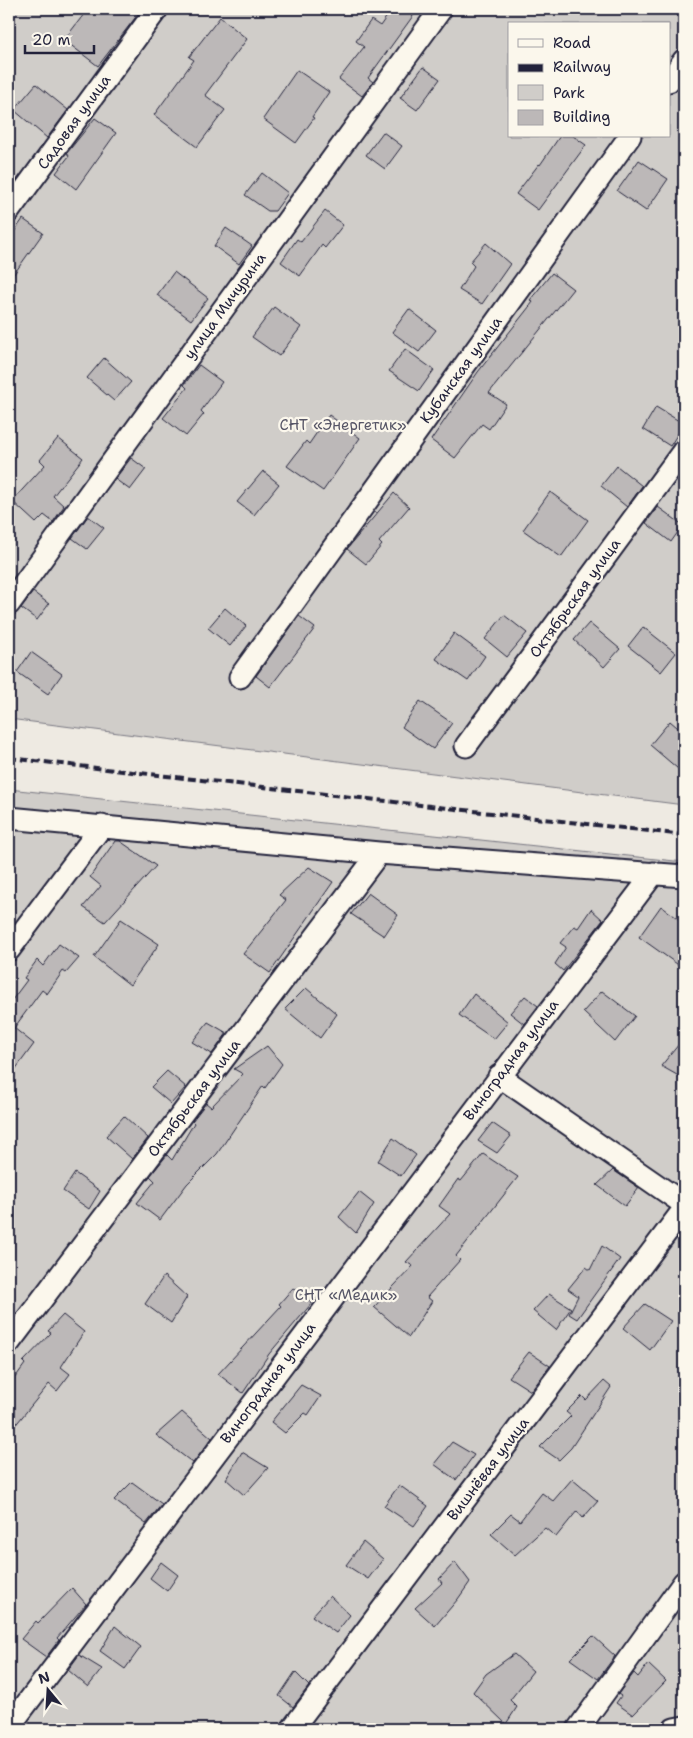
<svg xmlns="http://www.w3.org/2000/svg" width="693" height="1738" font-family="'Shantell Sans',sans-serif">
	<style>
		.green { fill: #d0cdc9; stroke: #797882; fill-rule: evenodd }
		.building { fill: #bcb8b8; stroke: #22223b }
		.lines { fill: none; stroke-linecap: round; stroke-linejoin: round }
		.street-casing { stroke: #22223b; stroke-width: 25 }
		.street { stroke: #fbf7ec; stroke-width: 21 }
		.rail { stroke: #22223b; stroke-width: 4; stroke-dasharray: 8 4; stroke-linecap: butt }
		.labels { text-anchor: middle; stroke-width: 4.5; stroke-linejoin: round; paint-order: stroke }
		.street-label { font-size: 15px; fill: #22223b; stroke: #fbf7ec }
		.park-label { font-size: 15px; fill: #565566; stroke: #fbf7ec }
	</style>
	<rect width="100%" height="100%" fill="#eeeae2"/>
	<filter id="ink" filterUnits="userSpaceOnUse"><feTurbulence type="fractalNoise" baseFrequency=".02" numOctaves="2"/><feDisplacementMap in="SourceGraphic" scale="10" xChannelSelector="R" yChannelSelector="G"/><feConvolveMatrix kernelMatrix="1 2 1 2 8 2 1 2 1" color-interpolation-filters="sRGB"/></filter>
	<g filter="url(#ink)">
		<path class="green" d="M9,9H684V805L9,719ZM509,24H669V136H509Z
			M9,789L684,862V1729H9Z"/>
		<path class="building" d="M88,9H142L98,66L64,40Z
			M392,9H418L368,78L373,82L362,96L339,79L364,47L356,41L371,20L380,26Z
			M220,17L247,39L205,95L225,110L197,147L154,115L194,60L189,57Z
			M423,67L440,79L417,110L400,98Z
			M297,70L329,92L312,117L314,118L296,143L263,119Z
			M36,84L68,110L47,138L14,110Z
			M95,118L116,133L76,189L56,173L69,156L67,153Z
			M383,132L402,146L385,169L366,155Z
			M560,136H573L586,145L538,210L516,194L539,164L540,165Z
			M639,160L668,179L646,211L617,191Z
			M262,173L288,193L275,211H268L245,195Z
			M325,211L343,225L325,248L322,245L300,276L281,262L297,239L301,242Z
			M23,219L43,233L9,281V239Z
			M226,228L252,246L239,264L214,246Z
			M486,243L510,264L482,304L459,290L474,266L470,262Z
			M174,272L208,298L191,320L157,295Z
			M552,273L573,289L489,393L506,404L489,429L482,424L455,458L431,440L478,372L533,302L530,300Z
			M274,307L301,327L279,356L252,337Z
			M409,309L436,330L419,352L392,332Z
			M405,349L434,370L419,391L389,371Z
			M104,358L131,382L114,401L87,378Z
			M199,365L222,382L201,411L204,414L186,436L163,418L187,388L184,385Z
			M656,407L684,424L670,446L643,429Z
			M329,415L360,438L323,491L287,466L306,441L309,444Z
			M58,438L83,458L53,496L64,506L53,522L44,515L36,523L12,501L45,465L40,460Z
			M131,458L146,469L130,490L115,479Z
			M617,466L642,486L627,507L601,486Z
			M263,471L279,484L254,515L237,502Z
			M550,492L588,520L561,557L523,530Z
			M394,493L409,507L379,542L382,545L366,564L347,549Z
			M658,507L683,525L671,542L646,523Z
			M88,516L104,528L87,549L72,538Z
			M33,592L49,604L37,620L21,608Z
			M225,608L246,626L230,646L208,628Z
			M504,615L527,633L507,657L485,639Z
			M299,616L315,628L270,687L256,676Z
			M589,623L620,649L604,667L574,640Z
			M643,627L676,653L661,672L628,646Z
			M454,633L485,656L468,681L436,659Z
			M31,652L62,674L48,694L17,672Z
			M420,701L452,723L433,749L402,727Z
			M670,721L684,733V774L650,745Z
			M115,841H120L156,866L105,922L83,907L101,886L90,877Z
			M309,867L333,882L270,973L243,954L286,900L279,895Z
			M368,893L398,915L384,936L351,914Z
			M661,906L684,923V969L639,937Z
			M591,909L603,920L563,971L555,964L566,947L560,943L574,926L578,928Z
			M121,919L159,944L130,985L94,957Z
			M59,944L79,958L66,973L63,971L47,994L42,990L14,1028L34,1044L9,1078V1004L27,980L24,978L37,960L43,966Z
			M306,988L337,1014L320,1038L285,1009Z
			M602,991L635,1016L615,1042L583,1012Z
			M474,994L508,1022L494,1039L459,1015Z
			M525,996L538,1006L524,1024L510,1013Z
			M208,1022L227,1033L212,1054L192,1042Z
			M684,1038V1079L661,1066Z
			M267,1046L282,1064L265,1088L263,1086L217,1154L187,1184L160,1220L137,1203L155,1181L150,1176L167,1155L172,1160L194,1123L192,1121L206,1103L211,1107L243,1074L234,1069Z
			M167,1071L186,1087L171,1104L151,1087Z
			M124,1116L148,1138L132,1159L106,1136Z
			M492,1123L511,1136L497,1153L478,1141Z
			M393,1138L416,1155L401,1176L378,1161Z
			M483,1154L518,1177L456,1256L460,1260L427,1297L432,1301L409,1337L374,1307L413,1266L406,1262L450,1214L439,1206L458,1179L461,1181Z
			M613,1170L639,1188L625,1206L597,1185Z
			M75,1173L100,1191L89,1209L63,1191Z
			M359,1192L374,1204L356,1233L339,1217Z
			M602,1246L620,1259L577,1319L569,1314L578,1296L568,1289L586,1267L590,1270Z
			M164,1276L187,1297L171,1323L145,1304Z
			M293,1288L312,1303L269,1354L243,1393L218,1374L281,1306L279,1304Z
			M549,1294L571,1308L556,1330L533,1311Z
			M645,1304L671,1321L650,1350L623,1328Z
			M63,1315L84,1332L61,1367L70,1374L57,1391L49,1384L9,1433V1386L25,1364L23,1362L51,1333L48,1331Z
			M529,1352L550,1366L531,1391L509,1377Z
			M604,1381L611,1387L571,1448L559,1460L540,1447L571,1416L566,1412L582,1396L586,1400Z
			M301,1385L321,1396L308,1415L305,1413L285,1433L271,1422Z
			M182,1412L212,1438L193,1463L156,1435Z
			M452,1442L474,1455L456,1480L434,1464Z
			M242,1452L268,1468L244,1495L226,1479Z
			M572,1479L598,1501L583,1518L577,1511L556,1537L545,1528L515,1555L491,1534L511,1514L520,1521L542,1493L553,1501Z
			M132,1482L162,1504L146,1524L114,1500Z
			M399,1485L428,1506L414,1526L384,1506Z
			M363,1542L383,1559L368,1579L346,1565Z
			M161,1562L178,1575L167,1591L150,1578Z
			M455,1562L470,1582L458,1599L435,1626L415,1608L442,1583L439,1579Z
			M72,1588L86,1604L57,1638L59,1640L46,1657L21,1639L36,1621L38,1623Z
			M330,1596L350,1615L336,1633L312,1616Z
			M115,1626L141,1647L125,1669L100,1651Z
			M593,1636L615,1656L598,1679L570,1659Z
			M514,1654L533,1671L510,1700L517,1707L506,1724L473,1692L486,1674Z
			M79,1655L102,1669L88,1687L68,1670Z
			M648,1664L666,1681L633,1715L616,1703L621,1696L618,1694L634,1673L638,1677Z
			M295,1672L309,1686L293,1707L279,1696Z"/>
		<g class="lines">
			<defs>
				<path id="street" d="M669,81L684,60
					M9,211L157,9
					M9,604L441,9
					M240,677L630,136
					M466,746L684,450
					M9,818L379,853L684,876
					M9,950L102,826
					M499,1076L684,1204
					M9,1343L379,853
					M9,1727L654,873
					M292,1729L684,1209
					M578,1729L684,1582
					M674,1729L684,1727"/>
			</defs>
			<use href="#street" class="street-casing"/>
			<use href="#street" class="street"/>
			<path class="rail" d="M9,758L684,835"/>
		</g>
	</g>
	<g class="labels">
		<g class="street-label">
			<text transform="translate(74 122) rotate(-54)" y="5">Садовая улица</text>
			<text transform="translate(225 306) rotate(-54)" y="5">улица Мичурина</text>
			<text transform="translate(461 370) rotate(-54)" y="5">Кубанская улица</text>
			<text transform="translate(575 598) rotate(-54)" y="5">Октябрьская улица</text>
			<text transform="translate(511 1060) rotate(-53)" y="5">Виноградная улица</text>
			<text transform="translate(194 1098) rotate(-53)" y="5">Октябрьская улица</text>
			<text transform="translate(268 1383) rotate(-53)" y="5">Виноградная улица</text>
			<text transform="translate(488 1469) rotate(-53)" y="5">Вишнёвая улица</text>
		</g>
		<g class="park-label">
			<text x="343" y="430">СНТ «Энергетик»</text>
			<text x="346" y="1300">СНТ «Медик»</text>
		</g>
	</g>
	<rect width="693" height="1738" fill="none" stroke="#fbf7ec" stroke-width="30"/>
	<rect x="15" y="15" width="663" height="1708" fill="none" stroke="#22223b" stroke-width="2" filter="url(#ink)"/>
	<rect x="508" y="22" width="162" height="115" fill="#fbf7ec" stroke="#a4a2a5"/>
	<rect x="518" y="39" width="25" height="8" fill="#fbf7ec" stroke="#a4a2a5"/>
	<text x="553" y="48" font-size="15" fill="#22223b">Road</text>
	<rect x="518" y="64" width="25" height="8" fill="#22223b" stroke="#a4a2a5"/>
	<text x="553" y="72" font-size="15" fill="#22223b">Railway</text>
	<rect x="518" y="85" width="25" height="15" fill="#d0cdc9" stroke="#a4a2a5"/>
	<text x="553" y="98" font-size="15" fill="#22223b">Park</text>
	<rect x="518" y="110" width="25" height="15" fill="#bcb8b8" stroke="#a4a2a5"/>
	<text x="553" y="122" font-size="15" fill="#22223b">Building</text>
	<g transform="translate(48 1690) rotate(342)" stroke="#fbf7ec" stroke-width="4" paint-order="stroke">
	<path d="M0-4L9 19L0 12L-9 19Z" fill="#22223b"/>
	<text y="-8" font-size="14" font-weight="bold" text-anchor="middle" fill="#22223b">N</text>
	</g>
	<path d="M25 45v8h69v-8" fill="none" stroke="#22223b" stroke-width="2.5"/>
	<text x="32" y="45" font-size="15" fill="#22223b" stroke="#fbf7ec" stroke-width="4" paint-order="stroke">20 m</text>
</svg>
